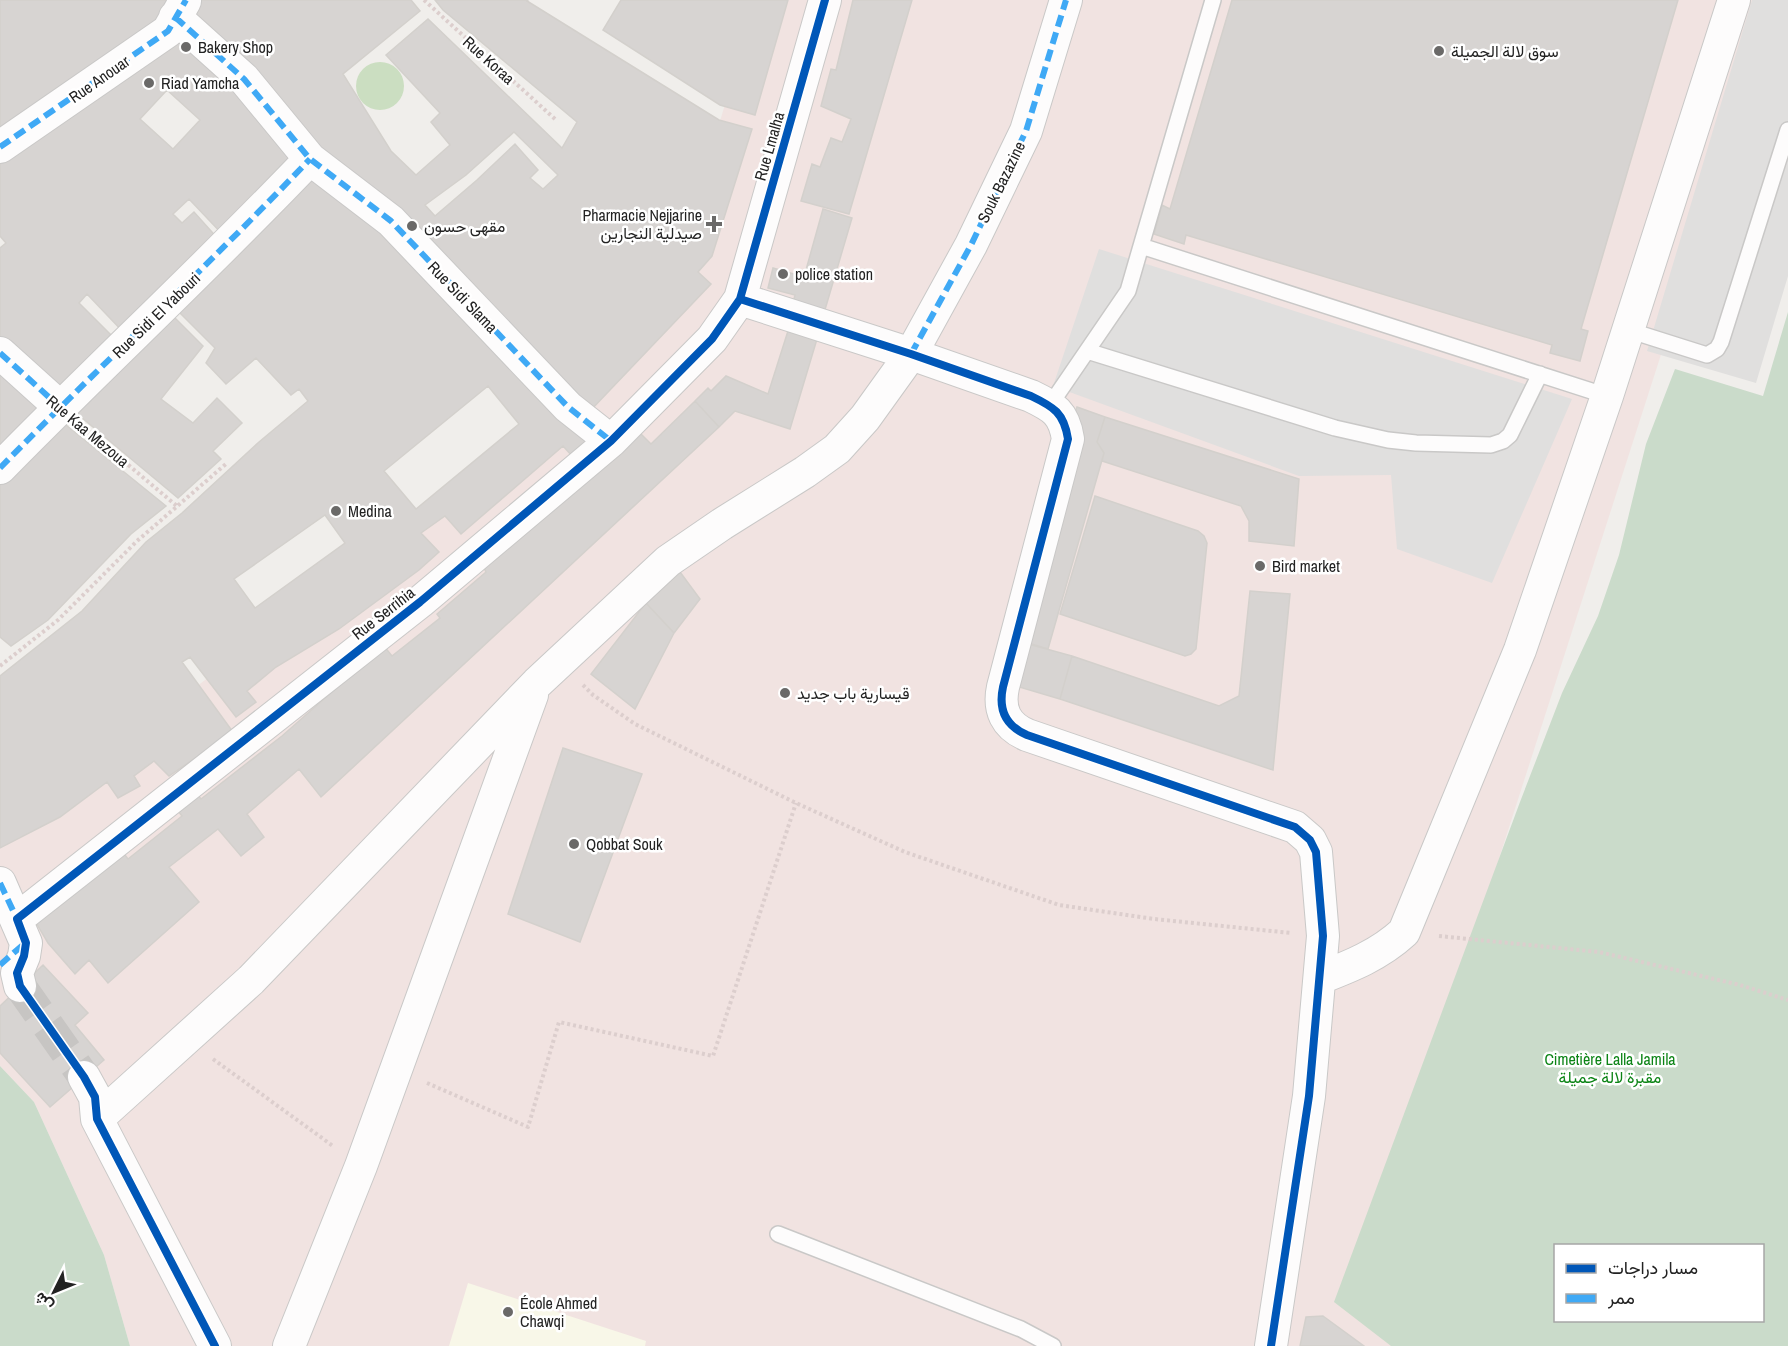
<svg xmlns="http://www.w3.org/2000/svg" width="1788" height="1346" font-family="'Archivo Narrow',Vazirmatn,sans-serif">
	<style>
		.commercial { fill: #f1e3e1 }
		.education { fill: #f8f7e8 }
		.forest { fill: #cbdec1 }
		.cemetery { fill: #cadbca; fill-rule: evenodd }
		.parking { fill: #e0dfde }
		.building { fill: #d7d4d2; stroke: #d3d0cc; stroke-width: 1.5; fill-rule: evenodd }
		.lines { fill: none; stroke-linecap: round; stroke-linejoin: round }
		.street-tunnel { stroke: #c7c5c3; stroke-width: 32; stroke-dasharray: 32 16; stroke-linecap: butt }
		.lane-casing { stroke: #c9c8c7; stroke-width: 18 }
		.street-casing { stroke: #c9c8c7; stroke-width: 34 }
		.path { stroke: #dccecd; stroke-width: 4; stroke-dasharray: 3 3; stroke-linecap: butt }
		.lane { stroke: #fdfcfc; stroke-width: 15 }
		.street { stroke: #fdfcfc; stroke-width: 32 }
		.quiet { stroke: #3fa9f5; stroke-width: 6; stroke-dasharray: 12 6; stroke-linecap: butt }
		.cycleway-casing { stroke: #fff; stroke-width: 11 }
		.cycleway { stroke: #0057b8; stroke-width: 8 }
		.poi-dot { fill: #6a6968; stroke: #fff; stroke-width: 2 }
		.labels { text-anchor: middle; stroke-width: 5; stroke-linejoin: round; paint-order: stroke }
		.poi-label { font-size: 16px; fill: #222; stroke: #fff; text-anchor: start }
		.street-label { font-size: 16px; fill: #222; stroke: #fff }
		.park-label { font-size: 16px; fill: #0c8416; stroke: #fff }
	</style>
	<rect width="100%" height="100%" fill="#f0eeeb"/>
	<path class="commercial" d="M756,0H1775L1360,1291L1431,1346H130L104,1255L34,1102L0,1066V767L29,813L527,437L674,276Z"/>
	<path class="education" d="M468,1283L646,1341L645,1346H449Z"/>
	<path class="forest" d="M356 86a24 24 0 1 1 48 0a24 24 0 1 1-48 0Z"/>
	<path class="cemetery" d="M1788,312V1346H1391L1334,1302L1520,802L1562,693L1598,616L1619,555L1646,444L1675,369L1763,396ZM1556,1246H1762V1320H1556Z
		M0,1066L34,1102L104,1255L130,1346H0Z"/>
	<path class="parking" d="M1752,0H1788V276L1756,383L1647,351Z
		M1099,249L1572,399L1492,583L1397,549L1391,475L1299,476L1053,386Z"/>
	<path class="building" d="M0,0H175L158,25L0,140Z
		M199,0H411L420,11L343,74L391,151L416,175L450,145L431,122L440,113L386,55L428,19L562,148L577,122L443,10L435,0H528L527,1L719,120L752,129L712,256L698,272L711,284L590,411L328,163L186,17ZM514,132L558,175L543,189L530,178L538,170L515,144L477,180L435,216L425,205L466,175Z
		M621,0H788L755,115L720,105L603,30Z
		M853,0H912L849,214L801,201L812,164L820,167L831,138L842,142L851,119L821,106L831,69L836,70Z
		M1232,0H1678L1581,329L1588,331L1580,361L1550,353L1552,345L1186,235L1184,244L1154,234L1162,205L1170,209Z
		M179,29L301,159L225,237L189,199L173,214L182,223L194,212L220,241L126,335L87,294L79,303L118,342L58,399L0,344V248L6,243L0,236V161ZM167,90L200,120L173,149L140,119Z
		M306,175L349,197L591,441L573,457L563,446L461,534L445,516L421,533L439,552L419,570L339,629L276,667L247,691L256,702L236,717L190,657L182,662L233,732L169,776L154,761L134,776L140,786L118,798L107,782L60,817L0,848V676L82,611L146,542L182,513L259,442L308,401L299,389L291,395L256,358L226,384L206,363L215,348L174,307ZM488,386L519,424L416,509L384,471ZM325,515L345,543L255,608L234,579Z
		M823,209L852,218L824,313L793,303L795,295L768,288L773,268L804,277Z
		M168,311L203,346L161,399L193,423L217,398L242,423L213,451L221,459L178,498L69,407Z
		M788,331L817,339L790,429L735,411L719,427L695,401L708,388L711,391L726,376L768,394Z
		M0,363L47,407L0,455Z
		M695,401L719,427L321,797L299,769L247,814L264,837L241,856L218,829L169,867L199,902L108,983L89,960L75,974L48,943L35,921L122,851L128,859L182,816L174,806L194,790L201,799L282,736L384,646L392,656L440,618L437,614L486,572L483,566L639,432L651,444Z
		M1077,407L1105,417L1097,442L1104,453L1048,649L1025,642L1072,421Z
		M1105,417L1299,479L1294,546L1249,541V521L1241,506L1102,461L1104,453L1097,442Z
		M61,421L166,506L131,534L48,620L11,646L0,637V485Z
		M1095,496L1198,531L1204,536L1207,543L1196,649L1191,654L1185,656L1060,614Z
		M680,572L700,599L674,633L646,603Z
		M1250,591L1290,594L1273,770L1060,699L1072,656L1219,706L1239,696Z
		M646,603L674,633L635,709L591,674Z
		M1021,642L1072,656L1060,699L1009,684Z
		M563,748L642,774L580,942L508,914Z
		M43,965L88,1013L75,1025L104,1060L50,1107L0,1053V1006Z
		M1323,1316L1364,1346H1300L1306,1317Z"/>
	<g class="lines">
		<path class="street-tunnel" d="M20,986L84,1077"/>
		<defs>
			<path id="lane" d="M1141,246L1213,0
				M1628,330L1707,355L1717,349L1721,342L1788,130
				M1087,351L1335,428L1388,440L1416,443L1491,445L1503,441L1510,435L1540,374
				M1050,405L1128,291L1141,246L1607,396
				M778,1234L1021,1329L1053,1346"/>
			<path id="street" d="M175,17L244,79L310,159L391,221L568,407L611,441
				M0,147L168,31L185,1
				M740,299L911,354L1031,396C1054,407 1064,413 1068,439L1003,687C998,710 1006,726 1027,735L1295,827L1310,840L1316,852L1323,936L1309,1096L1271,1346
				M0,353L60,407
				M0,468C102,364 209,265 310,159
				M0,883L26,943L24,956L17,973L20,986
				M17,919L420,602L611,441L712,339L740,299L825,0
				M1320,978C1351,966 1379,955 1404,932L1520,650L1607,396L1734,0
				M84,1077L95,1097L97,1119L215,1346
				M97,1119L251,980L537,683L668,561L722,524L805,472L837,449L865,418L911,354L971,245L1026,131L1066,0
				M289,1346L361,1166L532,695"/>
		</defs>
		<use href="#lane" class="lane-casing"/>
		<use href="#street" class="street-casing"/>
		<path class="path" d="M424,0L555,119
			M87,430L178,507
			M0,666L58,620L137,541L227,463
			M583,685L593,695L635,724L796,803L905,852L1059,905L1154,919L1291,933
			M1439,936L1599,952L1740,985L1788,1000
			M213,1059L333,1146
			M427,1083L528,1127L559,1022L713,1056L796,803"/>
		<use href="#lane" class="lane"/>
		<use href="#street" class="street"/>
		<path class="quiet" d="M175,17L244,79L310,159L391,221L568,407L611,441
			M0,147L168,31L186,0
			M0,353L60,407
			M911,354L971,245L1026,131L1066,0
			M0,468C102,364 209,265 310,159
			M0,883L17,919
			M0,965L25,943"/>
		<defs>
			<path id="cycleway" d="M740,299L911,354L1031,396C1054,407 1064,413 1068,439L1003,687C998,710 1006,726 1027,735L1295,827L1310,840L1316,852L1323,936L1309,1096L1271,1346
				M215,1346L97,1119L95,1097L84,1077L20,986L17,973L24,956L26,943L17,919L420,602L611,441L712,339L740,299L825,0"/>
		</defs>
		<use href="#cycleway" class="cycleway-casing"/>
		<use href="#cycleway" class="cycleway"/>
	</g>
	<g class="poi-dot">
		<circle cx="186" cy="47" r="6"/>
		<circle cx="1439" cy="51" r="6"/>
		<circle cx="149" cy="83" r="6"/>
		<path d="M711 215h6v6h6v6h-6v6h-6v-6h-6v-6h6z"/>
		<circle cx="412" cy="226" r="6"/>
		<circle cx="783" cy="274" r="6"/>
		<circle cx="336" cy="511" r="6"/>
		<circle cx="1260" cy="566" r="6"/>
		<circle cx="785" cy="693" r="6"/>
		<circle cx="574" cy="844" r="6"/>
		<circle cx="508" cy="1312" r="6"/>
	</g>
	<g class="labels">
		<g class="poi-label">
			<text x="198" y="53">Bakery Shop</text>
			<text x="1451" y="57">سوق لالة الجميلة</text>
			<text x="161" y="89">Riad Yamcha</text>
			<text x="702" y="221" text-anchor="end">Pharmacie Nejjarine<tspan x="702" dy="18">صيدلية النجارين</tspan></text>
			<text x="424" y="232">مقهى حسون</text>
			<text x="795" y="280">police station</text>
			<text x="348" y="517">Medina</text>
			<text x="1272" y="572">Bird market</text>
			<text x="797" y="699">قيسارية باب جديد</text>
			<text x="586" y="850">Qobbat Souk</text>
			<text x="520" y="1309">École Ahmed<tspan x="520" dy="18">Chawqi</tspan></text>
		</g>
		<g class="street-label">
			<text transform="translate(489 60) rotate(42)" y="6">Rue Koraa</text>
			<text transform="translate(99 79) rotate(-35)" y="6">Rue Anouar</text>
			<text transform="translate(769 146) rotate(-74)" y="6">Rue Lmalha</text>
			<text transform="translate(1001 182) rotate(-64)" y="6">Souk Bazazine</text>
			<text transform="translate(463 297) rotate(46)" y="6">Rue Sidi Slama</text>
			<text transform="translate(156 315) rotate(-44)" y="6">Rue Sidi El Yabouri</text>
			<text transform="translate(88 431) rotate(40)" y="6">Rue Kaa Mezoua</text>
			<text transform="translate(383 613) rotate(-38)" y="6">Rue Serrihia</text>
		</g>
		<g class="park-label">
			<text x="1610" y="1065">Cimetière Lalla Jamila<tspan x="1610" dy="18">مقبرة لالة جميلة</tspan></text>
		</g>
	</g>
	<rect x="1554" y="1244" width="210" height="78" fill="#ffffff" stroke="#a7a7a7" stroke-width="1.5"/>
	<rect x="1566" y="1264" width="30" height="9" fill="#0057b8" stroke="#a7a7a7" stroke-width="1.5"/>
	<text x="1608" y="1274" font-size="18" fill="#222222">مسار دراجات</text>
	<rect x="1566" y="1294" width="30" height="9" fill="#3fa9f5" stroke="#a7a7a7" stroke-width="1.5"/>
	<text x="1608" y="1304" font-size="18" fill="#222222">ممر</text>
	<g transform="translate(54 1292) rotate(227)" stroke="#ffffff" stroke-width="4.5" paint-order="stroke">
	<path d="M0-4.5L10 22L0 15L-10 22Z" fill="#222222"/>
	<text y="-9" font-size="16" font-weight="bold" text-anchor="middle" fill="#222222">ش</text>
	</g>
</svg>
